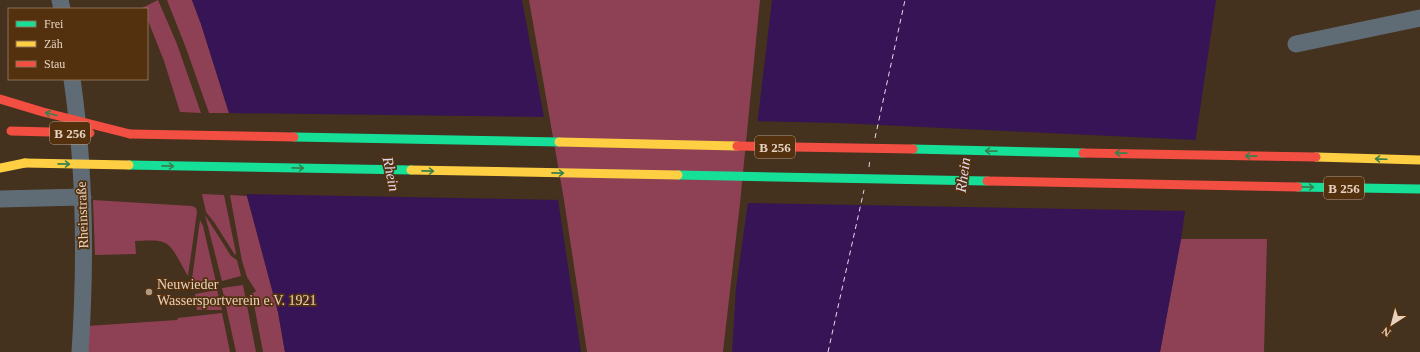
<svg xmlns="http://www.w3.org/2000/svg" width="1420" height="352" font-family="'Times New Roman',serif">
	<style>
		.green { fill: #8e4155 }
		.water { fill: #371455 }
		.pier { fill: #44311e }
		.lines { fill: none; stroke-linecap: round; stroke-linejoin: round }
		.ferry { stroke: #e2daf0; stroke-width: 1; stroke-dasharray: 5 4; stroke-linecap: butt }
		.street { stroke: #606c75; stroke-width: 17 }
		.fast { stroke: #16e098; stroke-width: 9 }
		.slow { stroke: #ffcf43; stroke-width: 9 }
		.jam { stroke: #f24e42; stroke-width: 9 }
		.slow-bridge { stroke: #ffcf43; stroke-width: 9 }
		.jam-bridge { stroke: #f24e42; stroke-width: 9 }
		.oneway { stroke: #38804d }
		.poi-dot { fill: #ae9a87; stroke: #53310f; stroke-width: 1.5 }
		.labels { text-anchor: middle; stroke-width: 3.5; stroke-linejoin: round; paint-order: stroke }
		.shield { fill: #53310f; stroke: #bba28b; stroke-width: 1 }
		.shield-label { font-size: 13px; font-weight: bold; fill: #e7d2c0 }
		.street-label { font-size: 14px; fill: #e7d2c0; stroke: #53310f }
		.poi-label { font-size: 14px; fill: #e7d2c0; stroke: #53310f; text-anchor: start }
		.water-label { font-size: 15px; font-style: italic; fill: #e2daf0; stroke: #53310f }
	</style>
	<rect width="100%" height="100%" fill="#44311e"/>
	<path class="green" d="M158,0L177,44L201,113L180,112L164,61L147,18V9L142,8Z
		M167,0H192L201,24L229,113H209L186,48Z
		M529,0H760L740,203L723,352H587L564,200Z
		M202,194L224,195L236,253L235,255L214,222L206,212Z
		M230,195L247,196L278,312L285,352H263L252,294L256,291L247,277L242,261Z
		M93,200L192,206L196,208L197,212L188,276C183,268 175,250 167,244C159,239 145,241 135,241L136,254L95,255Z
		M205,215L231,256L237,260L241,276L222,281Z
		M200,220L203,226L216,282L194,286L192,279Z
		M1181,239H1267L1264,352H1160Z
		M243,285L256,352H236L222,288Z
		M217,290L222,310H197L195,294Z
		M222,313L230,352H86L87,326L177,320L178,318Z"/>
	<path class="water" d="M192,0H522L544,117L558,200L581,352H285L278,312L247,196L229,113L201,24Z
		M772,0H1216L1181,239L1160,352H732L736,288L748,202Z"/>
	<path class="pier" d="M226,113L546,117L560,200L245,194Z
		M756,121L838,123L1197,140L1187,211L746,203Z"/>
	<g class="lines">
		<path class="ferry" d="M875,138L905,0
			M869,167L870,159
			M828,352L864,190"/>
		<path class="street" d="M60,0L62,9
			M1296,44L1420,18
			M72,79C85,169 86,261 80,352
			M0,199L83,197"/>
		<path class="fast" d="M294,137L559,142
			M913,149L1083,153
			M129,165L411,170
			M678,175L987,181
			M1298,187L1420,189"/>
		<path class="slow" d="M559,142L737,146
			M1316,157L1420,160
			M0,168L25,163
			M411,170L678,175"/>
		<path class="jam" d="M130,134L294,137
			M737,146L913,149
			M1083,153L1316,157
			M987,181L1298,187"/>
		<path class="slow-bridge" d="M25,163L129,165"/>
		<path class="jam-bridge" d="M0,99L43,112L130,134
			M11,131L90,133"/>
	</g>
	<defs><path id="oneway-shaft" d="M-6 0H5M1.5-3L5.5 0L1.5 3" fill="none" stroke-width="1.6" stroke-linecap="round" stroke-linejoin="round"/></defs>
	<g class="oneway">
		<use href="#oneway-shaft" transform="translate(51 114) rotate(-166)"/>
		<use href="#oneway-shaft" transform="translate(991 151) rotate(-179)"/>
		<use href="#oneway-shaft" transform="translate(1121 153) rotate(-179)"/>
		<use href="#oneway-shaft" transform="translate(1251 156) rotate(-179)"/>
		<use href="#oneway-shaft" transform="translate(1381 159) rotate(-178)"/>
		<use href="#oneway-shaft" transform="translate(64 164) rotate(1)"/>
		<use href="#oneway-shaft" transform="translate(168 166) rotate(1)"/>
		<use href="#oneway-shaft" transform="translate(298 168) rotate(1)"/>
		<use href="#oneway-shaft" transform="translate(428 171) rotate(1)"/>
		<use href="#oneway-shaft" transform="translate(558 173) rotate(1)"/>
		<use href="#oneway-shaft" transform="translate(1308 187) rotate(1)"/>
	</g>
	<circle class="poi-dot" cx="149" cy="292" r="4"/>
	<g class="labels">
		<g class="shield">
			<rect x="50" y="122" width="40" height="22" rx="3"/>
			<rect x="755" y="136" width="40" height="22" rx="3"/>
			<rect x="1324" y="177" width="40" height="22" rx="3"/>
		</g>
		<g class="shield-label">
			<text x="70" y="138">B 256</text>
			<text x="775" y="152">B 256</text>
			<text x="1344" y="193">B 256</text>
		</g>
		<g class="street-label">
			<text transform="translate(82 215) rotate(-92)" y="5">Rheinstraße</text>
		</g>
		<g class="poi-label">
			<text x="157" y="289">Neuwieder<tspan x="157" dy="16">Wassersportverein e.V. 1921</tspan></text>
		</g>
		<g class="water-label">
			<text transform="translate(391 174) rotate(78)" y="5">Rhein</text>
			<text transform="translate(963 175) rotate(-82)" y="5">Rhein</text>
		</g>
	</g>
	<rect x="8" y="8" width="140" height="72" fill="#53310f" stroke="#8e7156"/>
	<rect x="16" y="21" width="20" height="6" fill="#16e098" stroke="#8e7156"/>
	<text x="44" y="28" font-size="12" fill="#e7d2c0">Frei</text>
	<rect x="16" y="41" width="20" height="6" fill="#ffcf43" stroke="#8e7156"/>
	<text x="44" y="48" font-size="12" fill="#e7d2c0">Zäh</text>
	<rect x="16" y="61" width="20" height="6" fill="#f24e42" stroke="#8e7156"/>
	<text x="44" y="68" font-size="12" fill="#e7d2c0">Stau</text>
	<g transform="translate(1392 324) rotate(216)" stroke="#53310f" stroke-width="3" paint-order="stroke">
	<path d="M0-3L7 15L0 10L-7 15Z" fill="#e7d2c0"/>
	<text y="-6" font-size="11" font-weight="bold" text-anchor="middle" fill="#e7d2c0">N</text>
	</g>
</svg>
